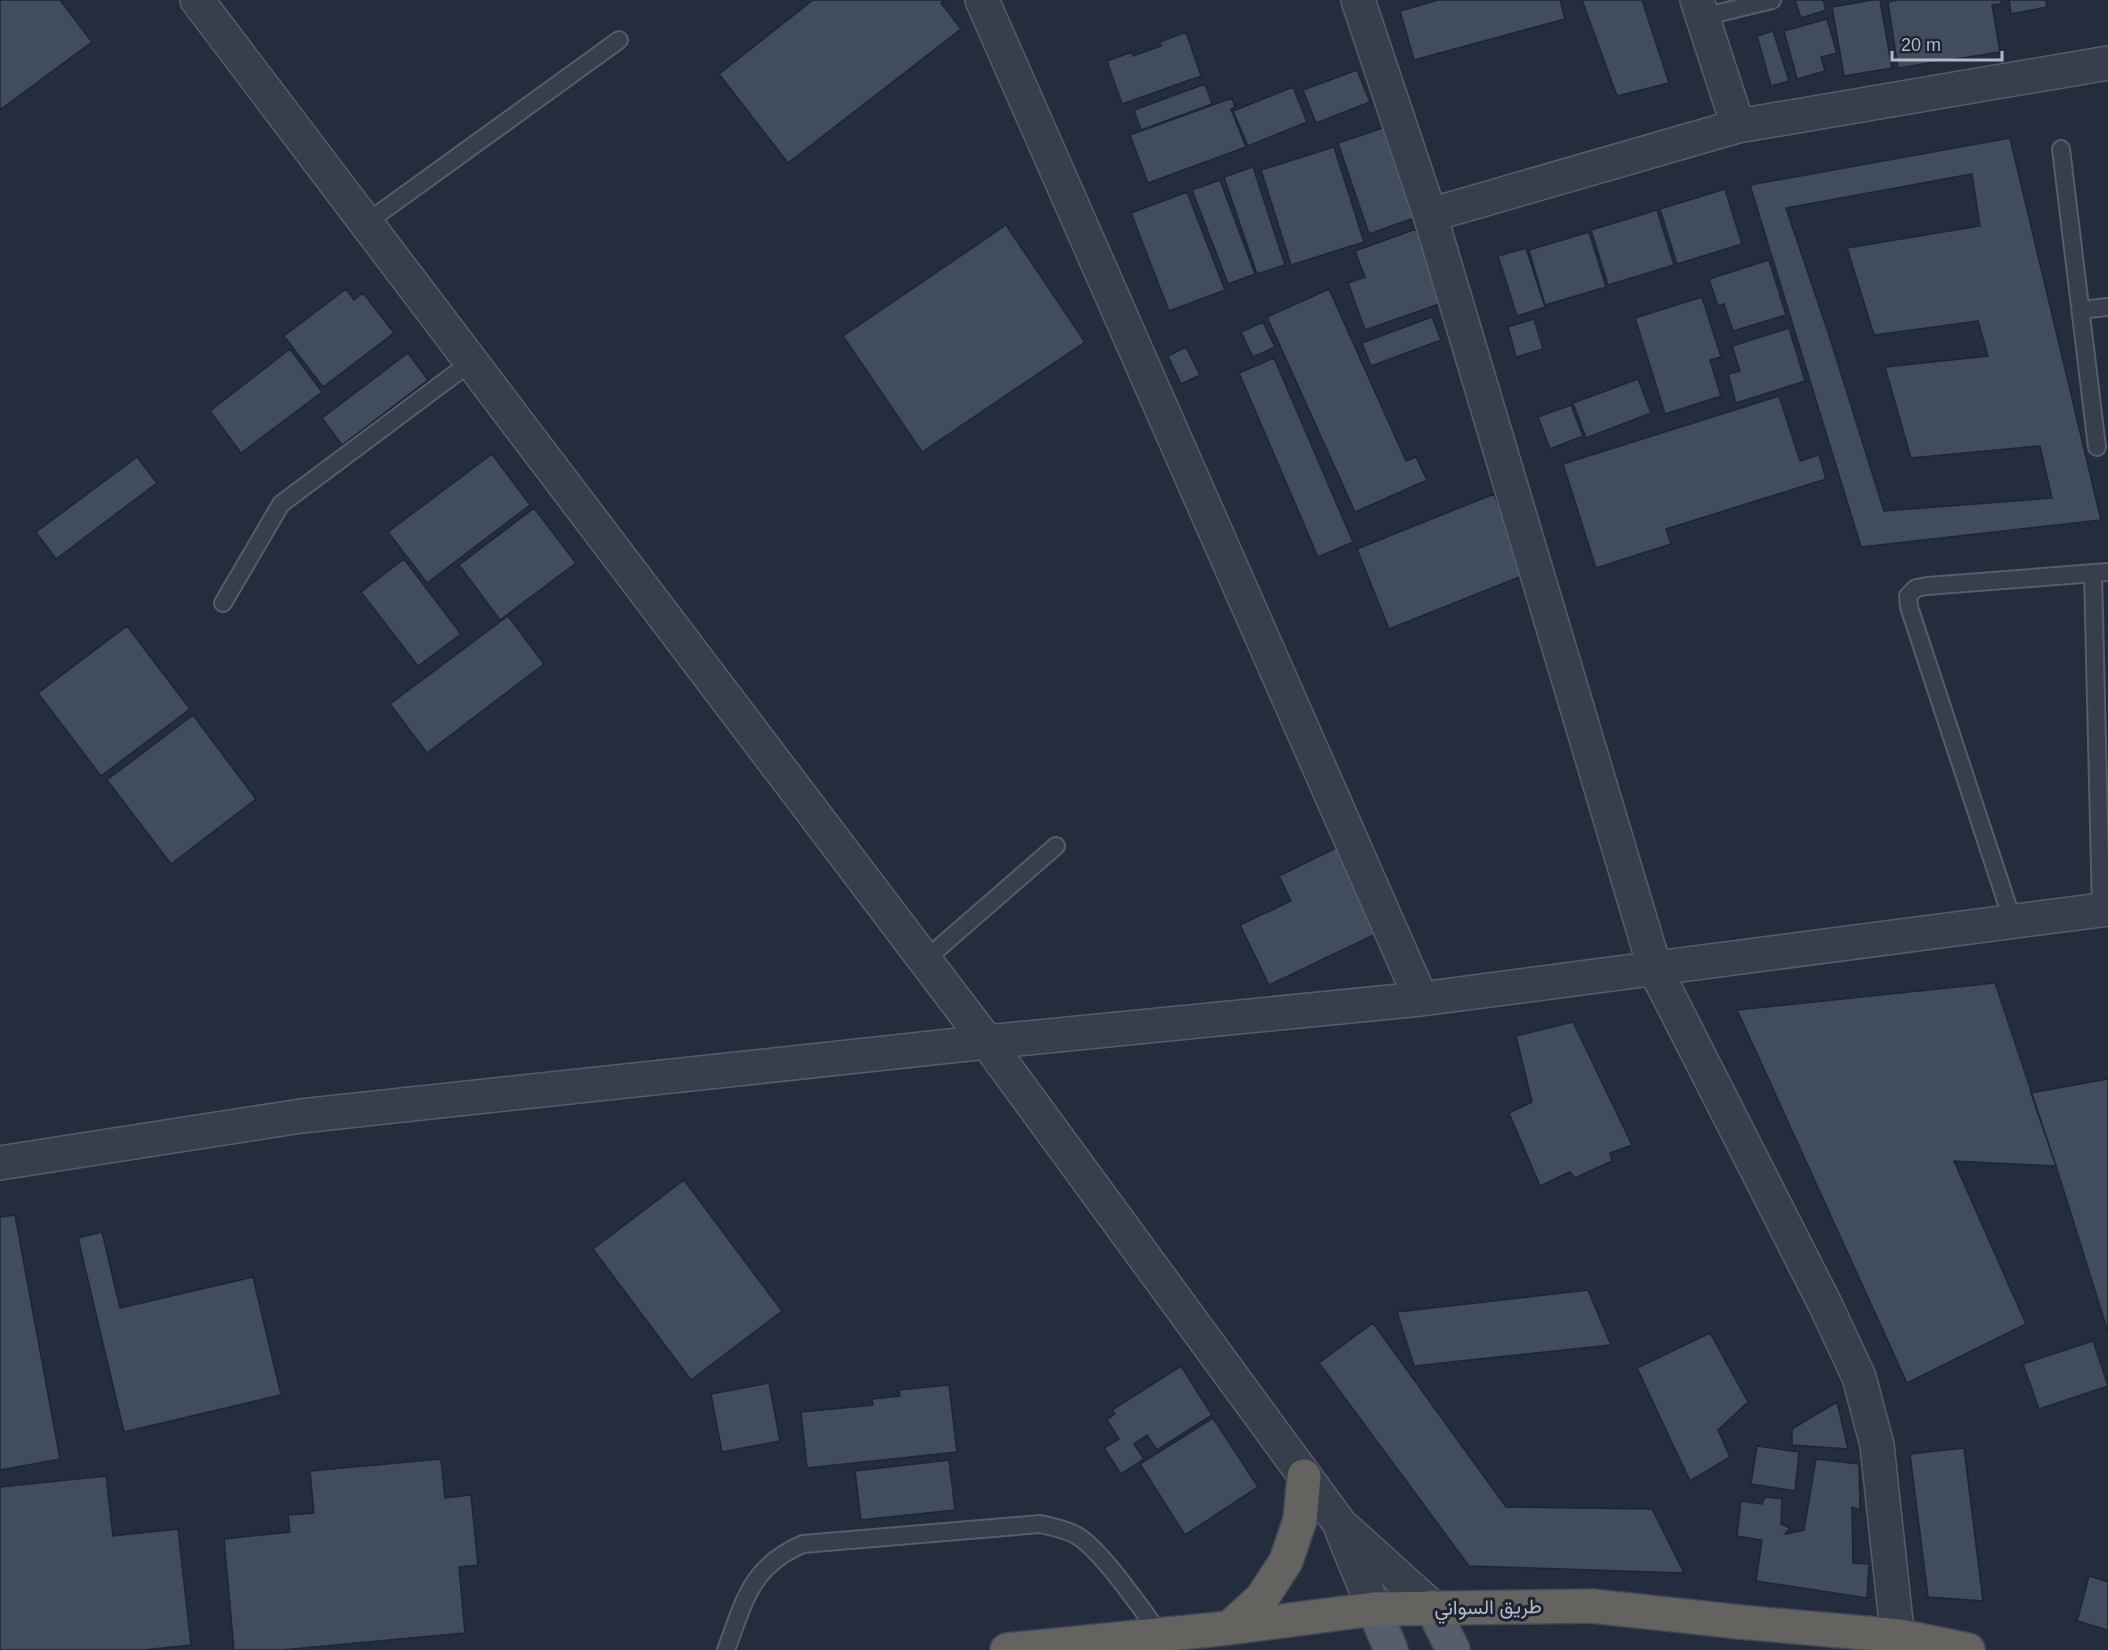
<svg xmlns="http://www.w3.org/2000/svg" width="2108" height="1650" font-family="Helvetica,Vazirmatn,sans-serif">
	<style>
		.building { fill: #424c5f; stroke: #1e2634; stroke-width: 1.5; fill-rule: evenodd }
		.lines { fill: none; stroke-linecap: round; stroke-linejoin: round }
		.service-casing { stroke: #555d6b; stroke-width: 20 }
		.minor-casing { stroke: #555d6b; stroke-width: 36 }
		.primary-casing { stroke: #404856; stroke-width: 36 }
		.trunk-casing { stroke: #424a58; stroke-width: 36 }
		.service { stroke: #373f4d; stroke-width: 16 }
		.minor { stroke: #373f4d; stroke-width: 33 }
		.primary { stroke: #555e6d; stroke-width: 33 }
		.trunk { stroke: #646360; stroke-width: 33 }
		.labels { text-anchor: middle; stroke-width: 6; stroke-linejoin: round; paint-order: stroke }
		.street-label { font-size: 20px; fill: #b2bac8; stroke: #1c2432 }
	</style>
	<rect width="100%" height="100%" fill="#232d3d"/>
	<path class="building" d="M0,0H60L92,42L0,110Z
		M813,0H945L941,3L961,29L788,163L719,74Z
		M1438,0H1560L1565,19L1414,60L1400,11Z
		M1582,0H1642L1669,83L1617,96Z
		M1795,0H1823L1826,10L1801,18Z
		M1873,0H1880L1892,68L1844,76L1832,7Z
		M1898,0H2001V4L1992,5L2000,52L1898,68L1888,2Z
		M2009,0H2046L2047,7L2011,14Z
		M1827,19L1837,53L1821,57L1825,71L1797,79L1784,31Z
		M1773,31L1789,81L1771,86L1757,36Z
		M1186,32L1201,76L1122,104L1107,61L1132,52L1133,56L1161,46L1160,42Z
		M1357,70L1370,102L1316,123L1303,90Z
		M1205,84L1212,104L1141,130L1134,110Z
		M1293,87L1307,122L1248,146L1233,111Z
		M1232,98L1235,107L1231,109L1246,147L1148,183L1130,135Z
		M1383,128L1414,218L1369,234L1338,143Z
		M2010,138L2101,520L1861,547L1750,185ZM1972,174L1980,226L1847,248L1874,335L1978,321L1988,356L1885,367L1911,458L2040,446L2052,498L1884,511L1829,335L1786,208Z
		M1334,147L1364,242L1291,265L1261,170Z
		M1253,167L1285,265L1257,274L1224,177Z
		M1220,180L1255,274L1228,284L1192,190Z
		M1725,189L1742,244L1677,264L1660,209Z
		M1187,192L1225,290L1169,311L1131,213Z
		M1657,210L1674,265L1608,285L1591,230Z
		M1006,225L1085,342L922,452L843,336Z
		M1416,229L1442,303L1365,330L1348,283L1365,277L1355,251Z
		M1589,232L1606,287L1545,305L1529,250Z
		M1526,248L1545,307L1517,316L1498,256Z
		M1769,260L1786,315L1733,331L1724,304L1718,306L1709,279Z
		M346,289L354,300L363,293L394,333L323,387L284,336Z
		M1329,289L1406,461L1416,457L1427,480L1355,512L1267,317Z
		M1702,297L1721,357L1710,360L1721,396L1665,414L1635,318Z
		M1432,317L1441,340L1371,366L1362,343Z
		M1534,319L1543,349L1516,357L1508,327Z
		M1263,322L1275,347L1253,357L1241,332Z
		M1789,328L1805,381L1736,403L1728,374L1740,371L1732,346Z
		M1186,347L1200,375L1181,384L1168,356Z
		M290,349L322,392L241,453L210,411Z
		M408,353L428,380L342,445L322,418Z
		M1274,358L1353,542L1318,557L1239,373Z
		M1638,379L1651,413L1586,438L1573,403Z
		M1779,396L1800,461L1819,455L1826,479L1666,529L1671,544L1596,568L1563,464Z
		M1571,405L1583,436L1550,449L1538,417Z
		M492,454L530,505L427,583L388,532Z
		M137,457L157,483L56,559L36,532Z
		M1494,494L1527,574L1389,629L1357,549Z
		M534,508L576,563L500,620L459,565Z
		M404,559L461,634L418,666L361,592Z
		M508,616L544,664L427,753L390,704Z
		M127,626L190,709L101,776L38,693Z
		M193,715L256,799L171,864L107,780Z
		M1340,846L1382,931L1269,985L1240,925L1291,901L1279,876Z
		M1995,983L2056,1166L1954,1161L2026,1324L1907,1383L1737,1010Z
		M1573,1022L1632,1145L1610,1153L1612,1161L1575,1178L1570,1172L1540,1186L1509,1113L1532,1102L1516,1036Z
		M2108,1079V1332L2056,1166L2031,1093Z
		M684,1180L782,1311L691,1380L593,1249Z
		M15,1215L60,1459L0,1470V1217Z
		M102,1232L120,1308L253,1277L281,1395L124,1432L78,1238Z
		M1588,1290L1611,1345L1414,1366L1397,1312Z
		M1373,1323L1506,1507L1652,1509L1684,1573L1469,1566L1319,1363Z
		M1710,1333L1748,1402L1718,1430L1730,1457L1690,1481L1637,1368Z
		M2093,1341L2108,1386L2039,1409L2023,1364Z
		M1181,1366L1212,1415L1157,1450L1147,1435L1134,1444L1144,1459L1121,1474L1104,1448L1119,1439L1107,1420L1115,1414L1112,1410Z
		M769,1383L780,1441L722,1452L711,1394Z
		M949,1385L957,1452L807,1468L801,1412L873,1405L872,1399L900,1396L899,1390Z
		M1837,1402L1848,1449L1792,1445V1429Z
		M1213,1418L1258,1487L1185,1535L1140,1464Z
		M1757,1446L1799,1452L1795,1491L1751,1484Z
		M1964,1448L1983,1601L1928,1597L1910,1454Z
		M441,1459L445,1498L471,1495L478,1565L459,1567L465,1633L281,1650H234L224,1539L290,1532L288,1515L314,1513L310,1471Z
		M1816,1459L1859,1464L1860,1510L1852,1507L1853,1563L1869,1564L1867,1598L1756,1581L1762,1540L1737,1536L1741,1501L1762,1504L1765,1497L1782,1499L1781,1524L1790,1528L1785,1534L1804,1530Z
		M949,1460L955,1510L861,1520L855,1471Z
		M106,1476L113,1536L178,1529L191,1645L143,1650H0V1487Z
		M2089,1576L2108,1582V1630L2077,1621Z"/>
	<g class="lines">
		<defs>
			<path id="service" d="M1702,17L1772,0
				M2061,149L2097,447
				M366,223L619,40
				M2081,310L2108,307
				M2093,573L2101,910
				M223,603L281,504L471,362
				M2013,922L1909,607L1908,596L1916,588L1927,586L2108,572
				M925,960L1056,846
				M726,1650C745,1600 750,1567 803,1544L1040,1524C1053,1527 1064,1529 1076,1535C1102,1550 1141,1609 1161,1635"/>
			<path id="minor" d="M197,0L987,1042L1340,1524L1432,1607
				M982,0L1421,999
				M1358,0L1430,215L1655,969L1825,1304L1859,1377L1877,1445L1899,1650
				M1697,0L1738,126
				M1430,215L1738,126L2108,63
				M0,1163L301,1116L987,1042L1421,999L2108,909
				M1342,1531L1374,1609"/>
			<path id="primary" d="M1432,1607L1453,1650
				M1374,1609L1391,1650"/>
			<path id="trunk" d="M1229,1628L1262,1598L1286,1561L1300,1520L1304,1476
				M1007,1650L1229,1628L1374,1609L1592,1606L1740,1622L1899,1636L1968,1650"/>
		</defs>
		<use href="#service" class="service-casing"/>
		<use href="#minor" class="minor-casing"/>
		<use href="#primary" class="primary-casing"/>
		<use href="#trunk" class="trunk-casing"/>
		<use href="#service" class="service"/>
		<use href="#minor" class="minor"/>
		<use href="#primary" class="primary"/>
		<use href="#trunk" class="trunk"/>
	</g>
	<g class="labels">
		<g class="street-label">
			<text transform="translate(1488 1607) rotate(-1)" y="7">طريق السواني</text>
		</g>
	</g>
	<path d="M1892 51v9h110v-9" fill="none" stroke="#b2bac8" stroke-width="3"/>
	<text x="1901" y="51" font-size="18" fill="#b2bac8" stroke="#1c2432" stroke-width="4.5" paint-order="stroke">20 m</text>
</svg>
